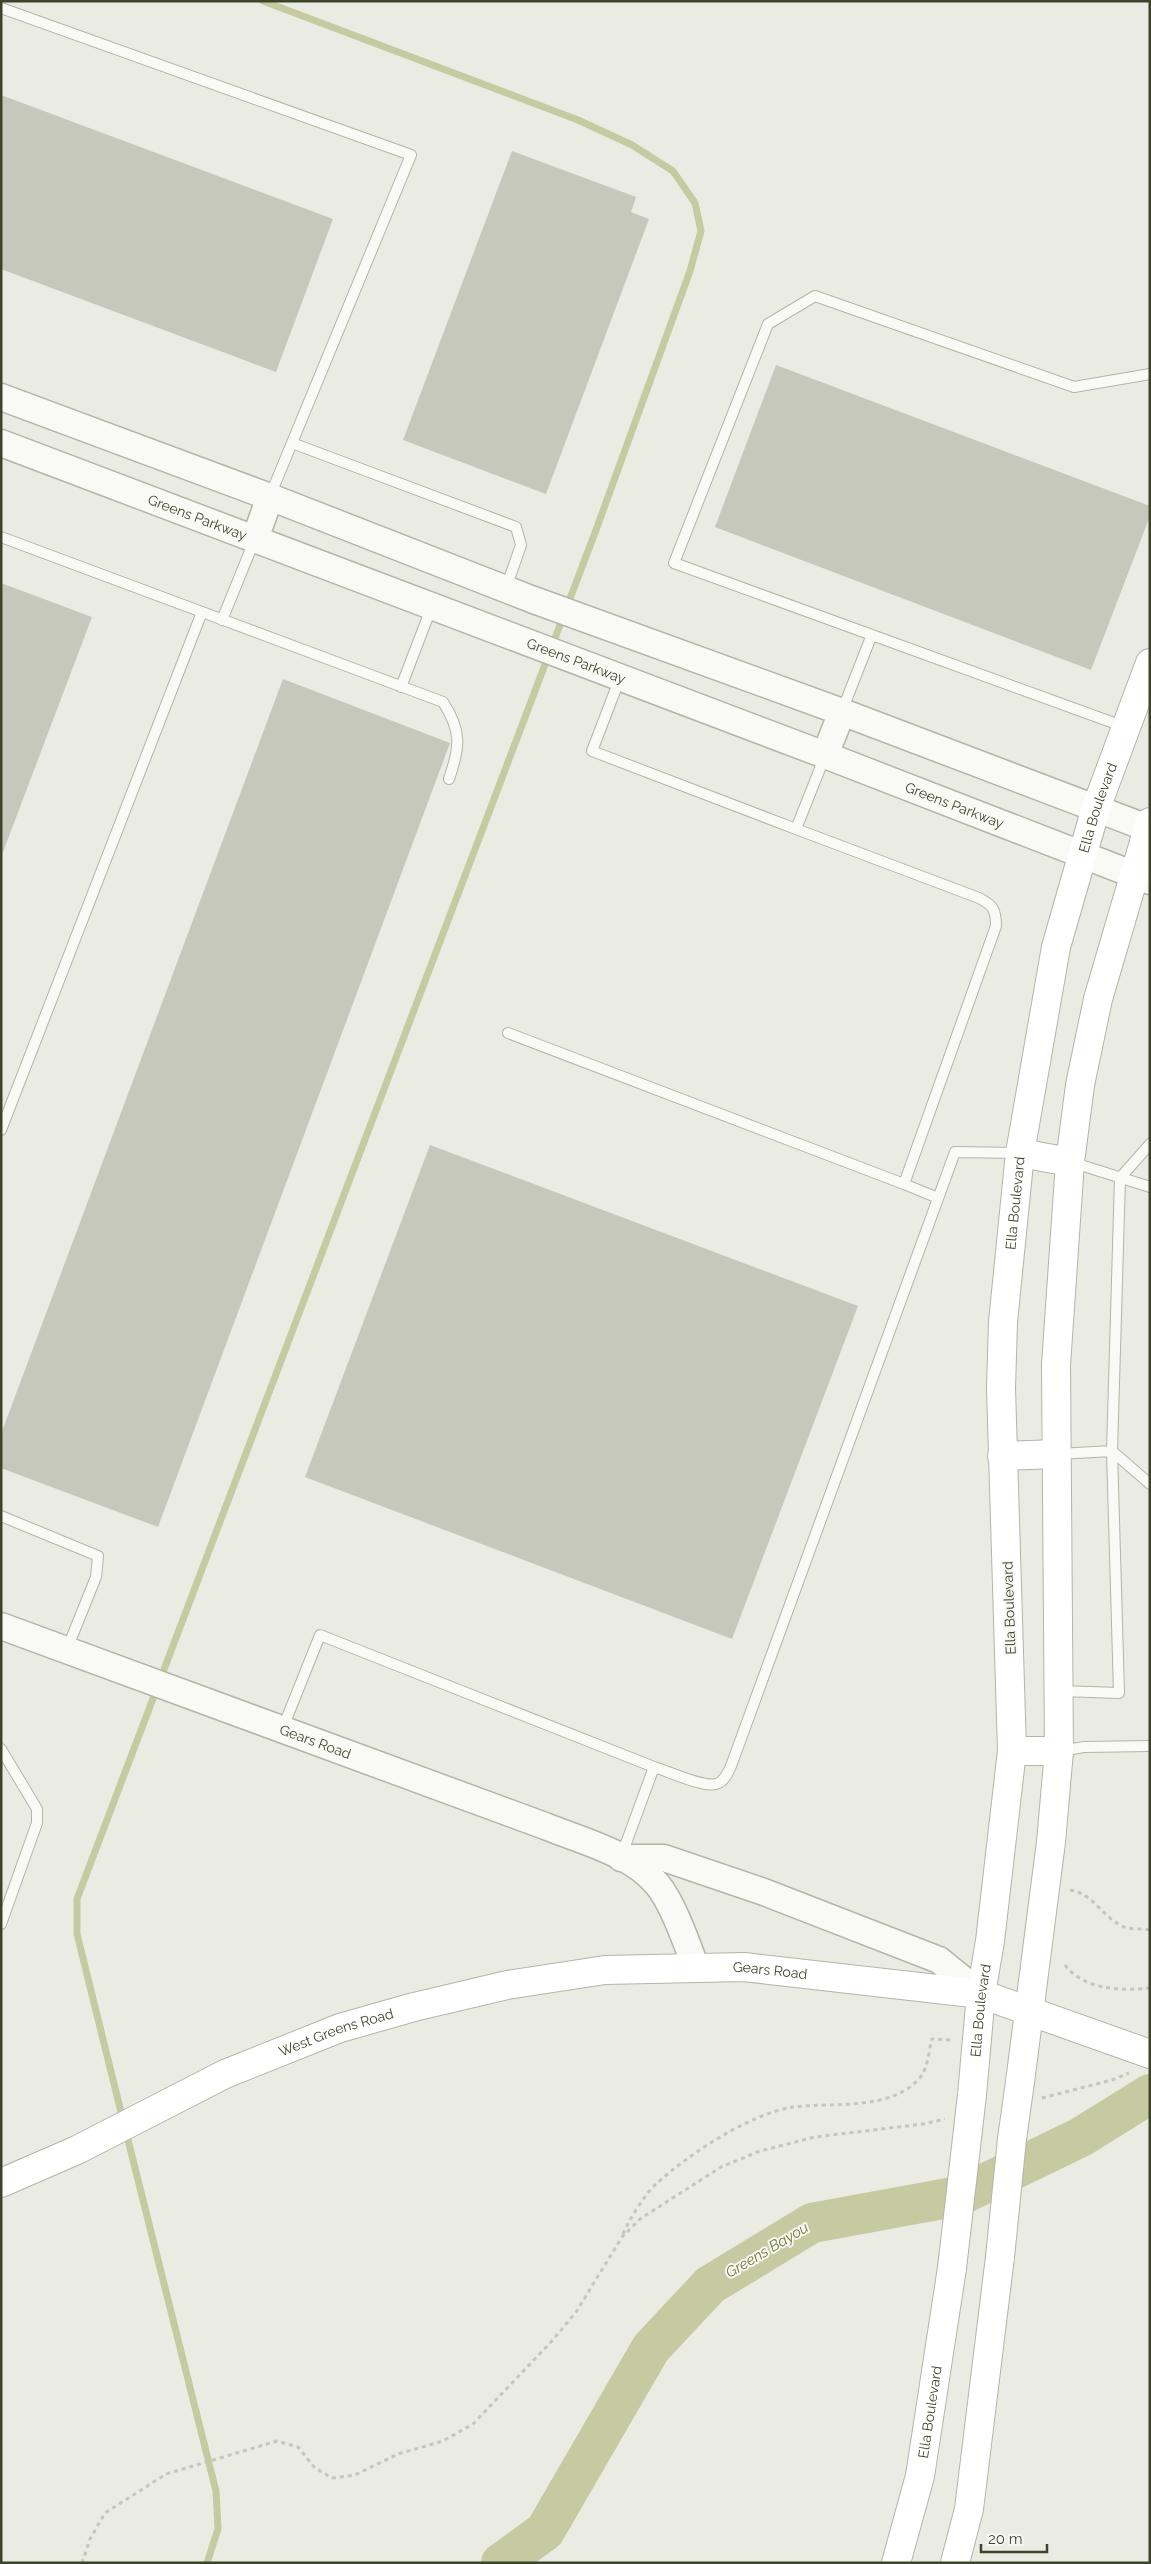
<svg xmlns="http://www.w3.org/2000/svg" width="1151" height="2564" font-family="Raleway,sans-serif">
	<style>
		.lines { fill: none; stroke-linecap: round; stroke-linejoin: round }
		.stream { stroke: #c6caa0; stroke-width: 7 }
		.river { stroke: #c6caa0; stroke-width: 40 }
		.building { fill: #c5c8bb }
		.service-casing { stroke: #b3b5a8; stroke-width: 12 }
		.tertiary-casing { stroke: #b3b5a8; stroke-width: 29 }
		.secondary-casing { stroke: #b3b5a8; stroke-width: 30 }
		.path { stroke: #c5c6bd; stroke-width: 3; stroke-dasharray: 4 4; stroke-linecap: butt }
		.service { stroke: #f9f9f6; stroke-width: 10 }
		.tertiary { stroke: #f9f9f6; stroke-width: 26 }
		.secondary { stroke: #fff; stroke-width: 28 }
		.secondary-bridge-casing { stroke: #b3b5a8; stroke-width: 30; stroke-linecap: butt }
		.secondary-bridge { stroke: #fff; stroke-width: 28 }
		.labels { text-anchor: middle; stroke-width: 4; stroke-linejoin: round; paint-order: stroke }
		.street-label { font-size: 14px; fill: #3e432b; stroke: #f7f8f3 }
		.water-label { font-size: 15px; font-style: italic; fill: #6f7636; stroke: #f7f8f3 }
	</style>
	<rect width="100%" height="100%" fill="#eaebe3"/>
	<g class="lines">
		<path class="stream" d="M123,2120L77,1934V1899L596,530L690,271L701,231L695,203L673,171L632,145L578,120L263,1
			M126,2132L216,2491L218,2529L207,2563"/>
		<path class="river" d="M501,2563L545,2531L651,2348L710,2285L812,2223L959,2196L1081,2137L1150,2094"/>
	</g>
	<path class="building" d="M1,95L333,219L276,372L1,269Z
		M512,151L636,197L631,212L649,219L546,494L403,440Z
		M776,365L1150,506V516L1091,670L715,527Z
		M1,583L92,617L3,852L1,851Z
		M283,679L450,743L158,1527L1,1468V1434Z
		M430,1145L858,1306L732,1639L305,1477Z"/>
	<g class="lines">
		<defs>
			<path id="service" d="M1,8L411,155L270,496
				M292,443L516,527L521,545L506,588
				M1,537L443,702C462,731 460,747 449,779
				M222,620L255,539
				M620,678L592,751L796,829
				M401,687L432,606
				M842,711L871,637
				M1125,727L674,563L768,324L815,296L1074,387L1150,374
				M825,756L796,829L979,898C993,905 996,910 996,926L904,1184L938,1198
				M508,1033L904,1184
				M1,1130L202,612
				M1071,1162L1150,1187
				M1058,1454L1112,1451L1150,1484
				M1,1516L98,1556L96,1577L67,1649
				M1060,1691L1119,1693L1112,1451L1120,1178L1150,1144
				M282,1730L320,1635L654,1767
				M1,1749L37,1809V1823L1,1924
				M1060,1751L1084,1747L1150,1746
				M621,1857L654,1767C668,1771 703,1788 716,1784C724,1782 728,1773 731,1766L955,1152L1019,1153"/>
			<g id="tertiary">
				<path d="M1,397L270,497L531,599L842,712L1150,829"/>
				<path id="s1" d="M1,443L825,755L1150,881"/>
				<path d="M255,539L270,497"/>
				<path d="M825,755L842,712"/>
				<path id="s2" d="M1,1626L545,1826C582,1841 631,1853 657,1884C673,1903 687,1944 696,1968"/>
				<path d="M621,1858H664L764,1892L939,1960L981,1994"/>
			</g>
			<g id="secondary">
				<path d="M1020,1153L1070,1162"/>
				<path d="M1002,1456L1056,1454"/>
				<path d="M1012,1751H1059"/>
				<path d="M1020,2082L1051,1842L1059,1751L1056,1365L1070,1162L1080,1085L1098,999L1150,822"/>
				<path id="s3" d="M972,2095L981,1994L990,1941L1012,1751L1001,1388L1003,1322L1020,1153L1056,947L1096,808L1150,663"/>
				<path id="s4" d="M1,2183L77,2150L225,2074L340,2028L414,2007L507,1985L605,1970L744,1967L981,1994L1150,2054"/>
				<path id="s5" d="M896,2563L920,2476L952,2268"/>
				<path d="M955,2563L969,2509L1000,2257"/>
			</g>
		</defs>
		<use href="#service" class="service-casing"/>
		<use href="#tertiary" class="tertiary-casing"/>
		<use href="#secondary" class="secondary-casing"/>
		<path class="path" d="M1070,1890C1094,1894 1100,1915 1122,1926C1129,1930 1141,1928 1150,1930
			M1065,1965C1084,1990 1120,1991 1150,1988
			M1042,2098L1112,2080L1129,2073
			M623,2234C629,2220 645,2194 656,2184C689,2154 749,2114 793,2107C832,2102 895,2112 922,2075C928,2066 929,2049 932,2039L952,2040
			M82,2563L90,2539L105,2513L166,2474L277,2441L298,2447L315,2468L332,2478L355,2475L398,2454L443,2441L473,2424L551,2342L576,2312L622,2237L640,2219L721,2167L760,2151L815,2137L923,2124L945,2119"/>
		<use href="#service" class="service"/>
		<use href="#tertiary" class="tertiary"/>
		<use href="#secondary" class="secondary"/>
		<defs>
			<path id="secondary-bridge" d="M1000,2257L1012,2139L1020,2082
				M952,2268L972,2095"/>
		</defs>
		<use href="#secondary-bridge" class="secondary-bridge-casing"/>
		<use href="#secondary-bridge" class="secondary-bridge"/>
	</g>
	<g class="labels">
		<g class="street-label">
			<text dy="5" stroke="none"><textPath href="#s1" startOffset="210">Greens Parkway</textPath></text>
			<text dy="5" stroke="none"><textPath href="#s1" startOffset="615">Greens Parkway</textPath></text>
			<text dy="5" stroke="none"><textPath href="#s1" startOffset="1020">Greens Parkway</textPath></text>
			<text dy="5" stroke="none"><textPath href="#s3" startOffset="1300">Ella Boulevard</textPath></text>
			<text dy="5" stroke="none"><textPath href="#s3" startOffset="895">Ella Boulevard</textPath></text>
			<text transform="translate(1009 1608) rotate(-92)" y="5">Ella Boulevard</text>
			<text dy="5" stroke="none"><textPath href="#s2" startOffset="335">Gears Road</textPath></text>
			<text dy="5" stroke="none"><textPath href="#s4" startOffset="810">Gears Road</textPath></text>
			<text dy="5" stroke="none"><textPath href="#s3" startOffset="85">Ella Boulevard</textPath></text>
			<text dy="5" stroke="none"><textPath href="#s4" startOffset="368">West Greens Road</textPath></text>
			<text dy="5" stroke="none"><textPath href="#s5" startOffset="155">Ella Boulevard</textPath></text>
		</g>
		<g class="water-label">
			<text transform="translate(767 2250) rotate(-31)" y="5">Greens Bayou</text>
		</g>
	</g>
	<rect width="1151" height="2564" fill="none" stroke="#3e432b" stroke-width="5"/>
	<path d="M981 2544v8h66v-8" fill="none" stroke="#3e432b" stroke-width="2.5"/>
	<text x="988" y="2544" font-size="15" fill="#3e432b" stroke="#f7f8f3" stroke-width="4" paint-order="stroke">20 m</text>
</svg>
